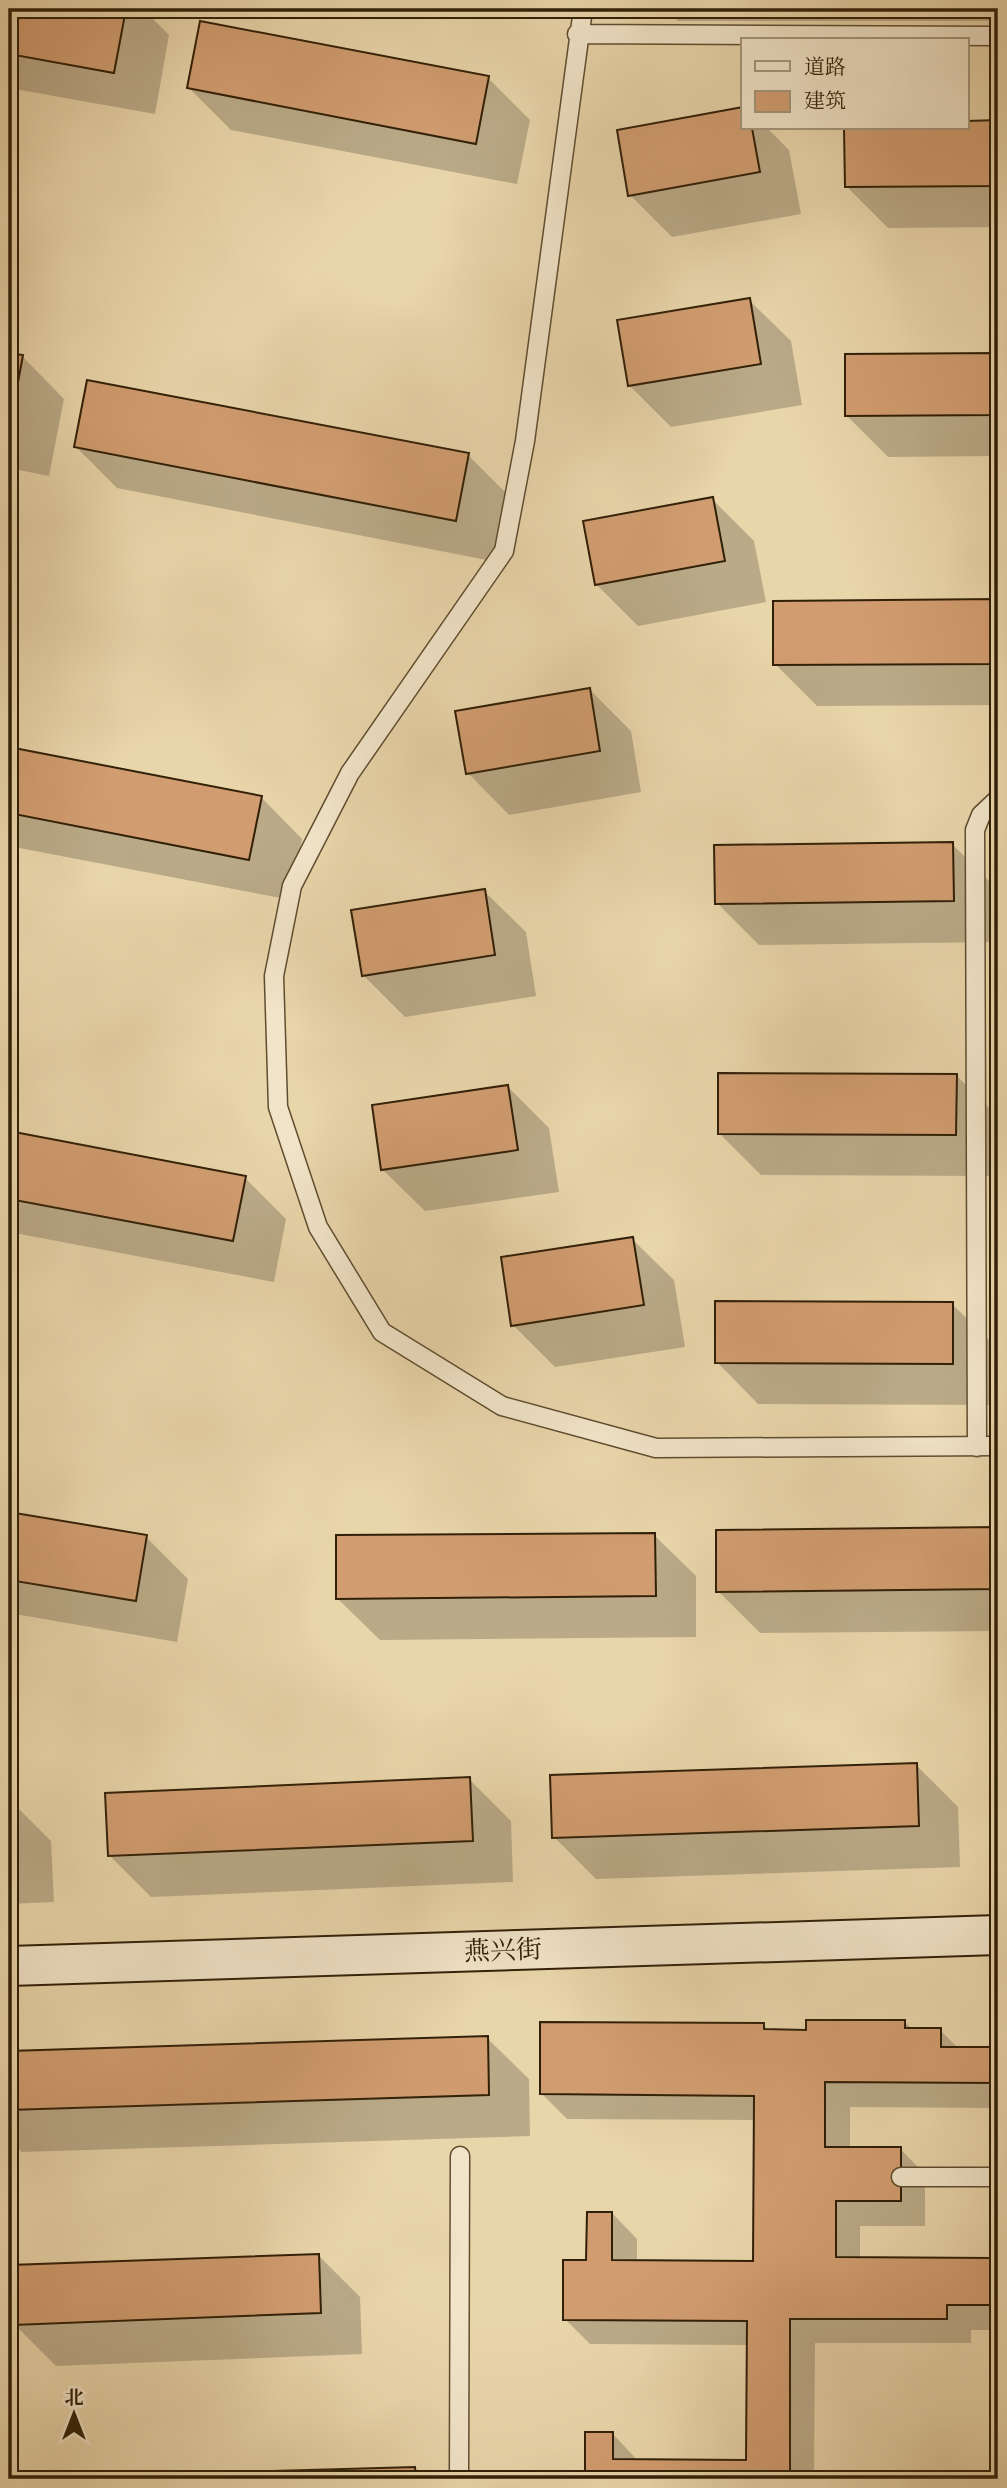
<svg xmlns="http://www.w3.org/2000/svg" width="1007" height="2488" font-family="Cardo,'Noto Serif SC',serif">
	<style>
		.shadow { fill: #0003 }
		.building { fill: #d19d70; stroke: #312008; stroke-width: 2 }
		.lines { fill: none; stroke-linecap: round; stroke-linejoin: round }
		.lane-casing { stroke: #5f4d30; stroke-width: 21 }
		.secondary-casing { stroke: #312008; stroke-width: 42 }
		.lane { stroke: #f1e4c8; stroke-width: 18 }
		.secondary { stroke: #f1e4c8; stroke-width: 38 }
		.labels { text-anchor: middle; stroke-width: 7; stroke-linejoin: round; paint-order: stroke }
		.street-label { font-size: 26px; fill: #312008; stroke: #f1e4c8 }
	</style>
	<rect width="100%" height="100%" fill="#e9d5aa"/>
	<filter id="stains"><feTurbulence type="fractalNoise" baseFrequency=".00286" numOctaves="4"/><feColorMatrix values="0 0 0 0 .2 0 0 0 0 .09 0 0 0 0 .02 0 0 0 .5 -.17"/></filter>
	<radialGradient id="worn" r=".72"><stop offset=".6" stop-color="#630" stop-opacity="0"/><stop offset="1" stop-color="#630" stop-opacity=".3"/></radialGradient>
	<path class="shadow" d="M9,9H143L169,35L155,114L9,88Z
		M666,9H998V21H678Z
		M488,78L530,120L517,184L231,130L189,88Z
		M967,122H998V227L888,228L846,186V128H967Z
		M743,128H767L789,150L801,214L672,237L630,195Z
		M749,300L791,341L802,405L671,427L630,386Z
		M9,354L23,357L64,399L49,476L9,468Z
		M846,355H998V456L888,457L846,415Z
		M76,447L468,455L510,497L497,562L117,488Z
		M712,499L754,541L766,602L638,626L596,584Z
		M998,601V705L817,706L775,664V602Z
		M589,689L631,731L641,792L509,815L468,773Z
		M9,749L261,797L302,839L291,900L9,846Z
		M952,844L994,886L995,942L759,945L717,903Z
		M484,891L526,932L536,996L405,1017L363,975Z
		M956,1075L998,1117L997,1176L761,1175L719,1133Z
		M508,1087L549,1128L559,1192L425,1211L383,1170Z
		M9,1133L245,1178L286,1219L274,1282L9,1232Z
		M632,1239L674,1280L685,1347L555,1367L513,1325Z
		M952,1304L994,1345V1405L758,1404L717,1362Z
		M9,1514L146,1537L188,1579L177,1642L9,1613Z
		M998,1528V1631L760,1633L718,1591V1532Z
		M654,1535L696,1576V1637L380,1640L338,1599Z
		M916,1765L958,1807L960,1867L596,1879L554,1837Z
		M469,1779L511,1821L513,1882L151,1897L109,1855Z
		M9,1799L51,1841L54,1902L9,1904Z
		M905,2022L913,2030H940L959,2049H997L998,2108L850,2107V2149H900L925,2174V2226H860V2259L990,2260L998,2268V2330H971V2343H815L814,2479H566V2473H587L613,2434L638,2461L748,2462L749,2345L590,2344L565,2319L612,2213L637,2239V2262L755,2263L756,2120L567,2119L542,2094L763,2025L770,2031L807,2032Z
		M487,2038L529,2079L530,2136L22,2152L9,2139V2053Z
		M318,2255L360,2297L362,2354L56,2366L14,2324Z
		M415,2468L426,2479H35Z"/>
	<path class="building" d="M9,9H126L114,73L9,54Z
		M200,21L489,76L476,144L187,88Z
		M743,107V128H752L760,172L628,196L617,130Z
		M998,120V186L845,187L844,128H967V121Z
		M750,298L761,364L628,386L617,320Z
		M9,353L23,355L9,431Z
		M998,353V415L845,416V354Z
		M87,380L469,453L456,521L74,447Z
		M713,497L725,561L595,585L583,521Z
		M998,599V664L773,665V601Z
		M590,688L600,751L466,774L455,711Z
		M9,747L262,796L249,860L9,813Z
		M953,842L954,901L715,904L714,845Z
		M485,889L495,955L362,976L351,910Z
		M718,1073L957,1074L956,1135L718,1134Z
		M508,1085L518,1150L381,1170L372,1105Z
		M9,1131L246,1176L233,1241L9,1199Z
		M633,1237L644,1305L511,1326L501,1257Z
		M715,1301L953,1302V1364L715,1363Z
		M9,1512L147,1535L136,1601L9,1580Z
		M998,1527V1589L716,1592V1530Z
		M655,1533L656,1596L336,1599V1535Z
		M994,1760H998V1823H996Z
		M917,1763L919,1826L552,1838L550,1775Z
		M470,1777L473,1841L108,1856L105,1793Z
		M9,1798L13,1861H9Z
		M806,2020H905V2028H941V2047H998L997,2083L825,2082V2147H901V2201H836V2257L991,2258V2271H998V2305H947V2319H790V2479H565V2471H585V2432H613V2459L746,2460L747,2321L563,2320V2260H586L587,2212H612V2260L753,2261L754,2096L540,2094V2022L764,2023V2029L806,2030Z
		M488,2036L489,2095L9,2110V2051Z
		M319,2254L321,2313L13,2325L10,2265Z
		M415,2467L416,2479L14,2478Z"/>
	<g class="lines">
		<defs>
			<path id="lane" d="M583,9L525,441L504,551L350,773L292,886L274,976L278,1107L318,1227L382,1332L502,1406L656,1448L998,1446
				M577,34L998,36
				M977,1447L975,830L981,815L998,799
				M901,2177H998
				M459,2479L460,2156"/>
			<path id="secondary" d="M9,1966L998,1935"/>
		</defs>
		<use href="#lane" class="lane-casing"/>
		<use href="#secondary" class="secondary-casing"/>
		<use href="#lane" class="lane"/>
		<use href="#secondary" class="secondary"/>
	</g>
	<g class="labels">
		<g class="street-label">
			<text transform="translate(503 1950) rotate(-2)" y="9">燕兴街</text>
		</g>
	</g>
	<rect width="1007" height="2488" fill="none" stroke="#e9d5aa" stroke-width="35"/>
	<rect x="10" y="10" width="986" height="2467" fill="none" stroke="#312008" stroke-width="3.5"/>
	<rect x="18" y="18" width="972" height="2453" fill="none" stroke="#312008" stroke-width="2"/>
	<rect x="741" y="38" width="228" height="91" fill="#f1e4c8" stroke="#a4967b" stroke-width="2"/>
	<rect x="755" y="61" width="35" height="10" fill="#f1e4c8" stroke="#a4967b" stroke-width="2"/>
	<text x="804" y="74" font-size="21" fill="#312008">道路</text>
	<rect x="755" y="91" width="35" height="21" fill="#d19d70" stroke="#a4967b" stroke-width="2"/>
	<text x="804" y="108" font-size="21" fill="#312008">建筑</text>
	<g transform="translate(74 2414)" stroke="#f1e4c8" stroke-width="5" paint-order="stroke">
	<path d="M0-5L12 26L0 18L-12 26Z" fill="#312008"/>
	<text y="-10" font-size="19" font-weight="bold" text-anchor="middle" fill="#312008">北</text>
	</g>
	<rect width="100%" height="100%" filter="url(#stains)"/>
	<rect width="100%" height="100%" fill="url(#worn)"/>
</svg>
